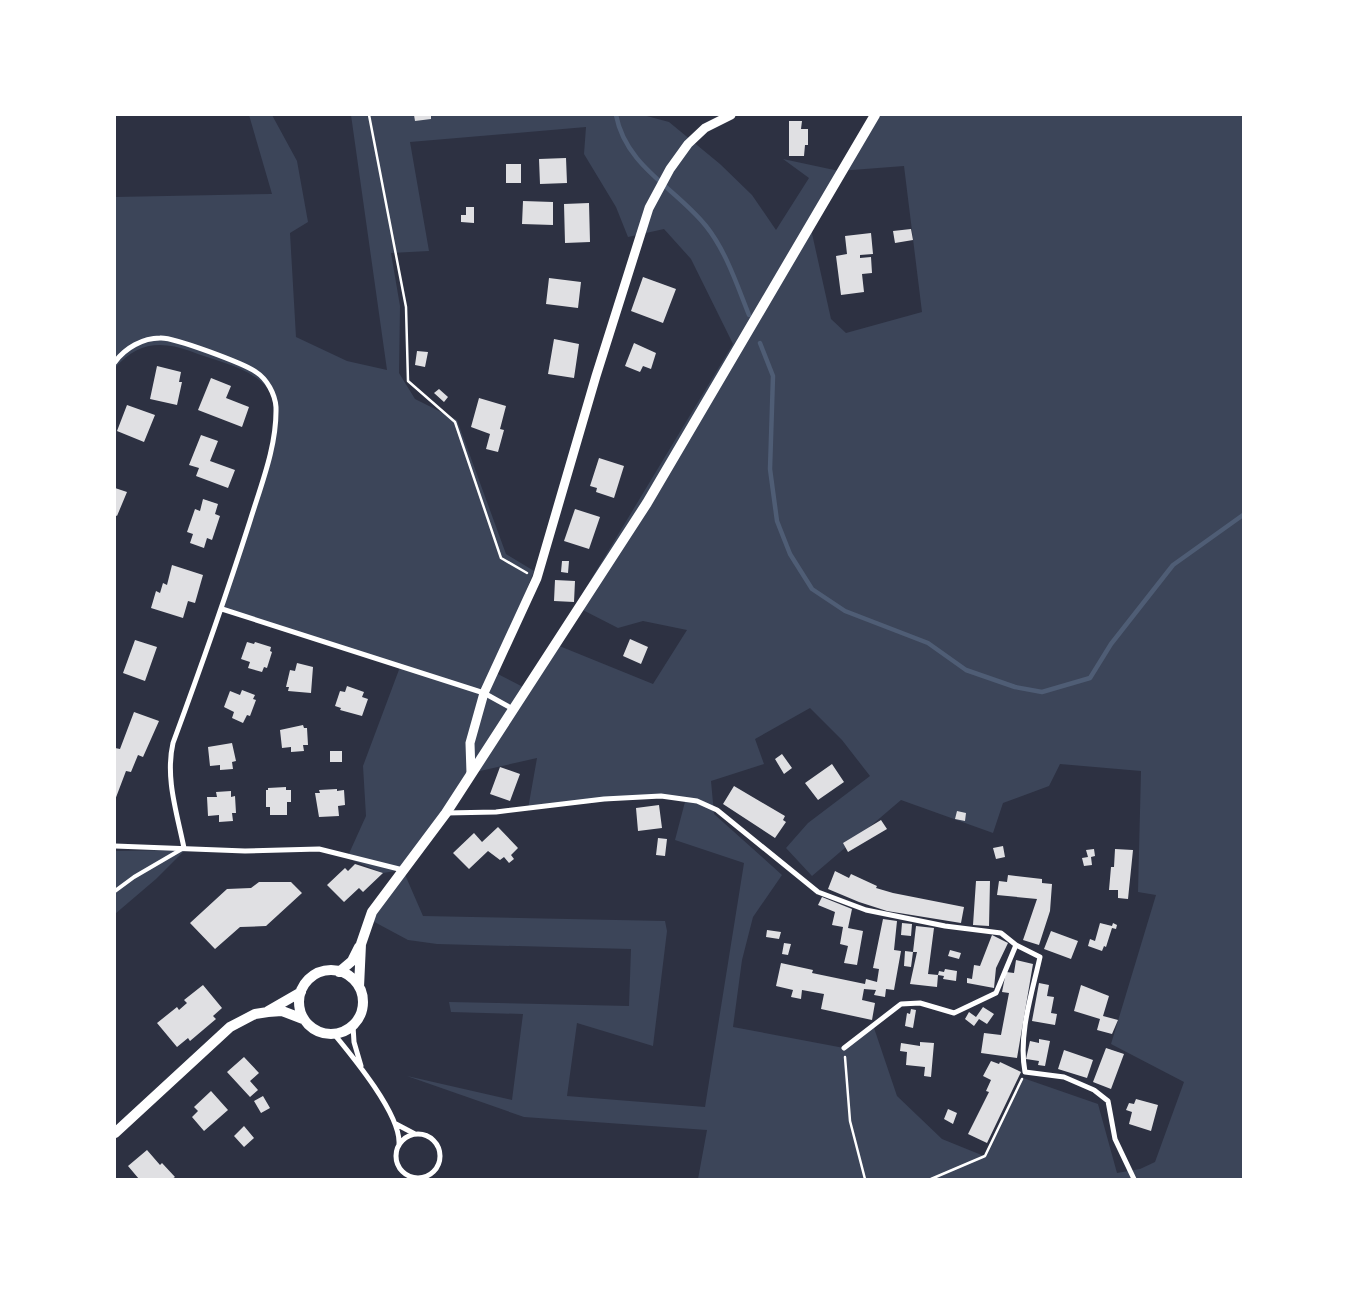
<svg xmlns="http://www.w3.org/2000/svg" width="1358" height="1294" font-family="Spectral,serif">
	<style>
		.green { fill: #3c4559; fill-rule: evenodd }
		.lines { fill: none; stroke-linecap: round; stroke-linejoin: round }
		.stream { stroke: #4f5d75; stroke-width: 4.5 }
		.building { fill: #e0e0e3 }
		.path { stroke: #fff; stroke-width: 2.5 }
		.service { stroke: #fff; stroke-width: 4 }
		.minor { stroke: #fff; stroke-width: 5 }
		.tertiary { stroke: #fff; stroke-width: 9 }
		.secondary { stroke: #fff; stroke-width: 10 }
	</style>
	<rect width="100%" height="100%" fill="#2d3142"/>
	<path class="green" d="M249,115H272L297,161L308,222L290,233L296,337L347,361L387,370L351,115H643L669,122L720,164L752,195L776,230L809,178L783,159L839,171L872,115H1243V1179H698L707,1130L524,1117L407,1076L512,1100L523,1014L451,1012L449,1002L629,1006L631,949L437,944L408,940L367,918L402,870L383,873L347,858L366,816L363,766L400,667L222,609C235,570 292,420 268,389C251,367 215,361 190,351C160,340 136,343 115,368V197L272,194ZM586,127L584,154L616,207L628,237L664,229L691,259L733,344L575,606L618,628L643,621L687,630L653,684L552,643L525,688L494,672L534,571L506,554L457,420L415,399L399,373L400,306L391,253L429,251L410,142ZM904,166L922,312L846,333L831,319L809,220L839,171ZM810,708L842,740L870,776L808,823L786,848L812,876L901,800L993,833L1003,803L1049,786L1060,764L1141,771L1138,892L1156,895L1111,1044L1184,1082L1155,1162L1140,1169L1117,1173L1098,1104L1023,1078L984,1156L942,1139L897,1096L873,1025L844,1048L733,1027L742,960L753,917L782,875L714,814L711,781L764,764L755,739ZM537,758L528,809L661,796L686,798L675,840L744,863L705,1107L567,1096L577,1023L653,1046L667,931L665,921L423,916L403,870L471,773Z
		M185,850L156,879L115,914V851Z"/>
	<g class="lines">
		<path class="stream" d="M616,115C626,167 676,188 706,226C726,251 737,285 749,315
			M760,343L773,376L770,469L777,521L790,554L812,589L845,611L928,643L966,670L1015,687L1042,692L1090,678L1111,644L1173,565L1243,515"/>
	</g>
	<path class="building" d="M414,115H431V119L415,121Z
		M789,121H802L801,129H808V145H805L804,156H789Z
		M566,158L567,183L540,184L539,159Z
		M506,164H521V183H506Z
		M523,201L553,202V225L522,224Z
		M589,203L590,242L565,243L564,204Z
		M466,207H474V223L461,222V215H466Z
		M911,229L913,240L895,243L893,231Z
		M871,233L873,254L860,255V258L871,257L872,273L862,274L864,292L841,295L836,256L847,254L845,236Z
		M643,277L676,289L663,323L631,311Z
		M549,278L581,282L578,308L546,304Z
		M554,339L579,344L574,378L548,374Z
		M634,343L656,353L651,369L643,366L640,372L625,366Z
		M417,351L428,352L425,367L415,365Z
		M157,366L181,372L179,382H182L177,405L150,399Z
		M211,378L231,386L226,398L249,407L242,427L198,410Z
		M439,389L448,397L444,402L434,393Z
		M479,398L506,406L500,429L504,430L498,452L486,449L490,434L471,427Z
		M127,405L155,415L144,442L117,431Z
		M201,435L218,441L210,461L235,470L228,488L196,476L199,468L189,465Z
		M599,458L624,466L614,498L596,492L597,488L590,486Z
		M115,488L127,492L117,516L115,515Z
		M203,499L218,504L215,514L220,516L212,540L207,538L204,548L190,543L193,534L187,532L195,509L200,511Z
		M575,509L600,517L589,549L564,541Z
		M562,561H569L568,573L561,572Z
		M172,565L203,575L195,603L188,601L183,618L151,608L156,591L160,593L163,583L167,585Z
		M555,580L575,581L574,602L554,601Z
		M630,639L648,647L641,664L623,656Z
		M135,640L157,647L145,681L123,673Z
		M247,642L254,644L255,642L271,647L270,651L272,652L267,668L264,667L262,672L248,668L250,662L241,659Z
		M297,663L313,667L311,693L288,691L289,687H286L290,670L295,671Z
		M347,686L364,692L362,697L368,699L362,716L340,710L341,708L335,706L340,691L345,692Z
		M242,690L255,695L253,699L256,700L250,716L247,715L243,723L232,718L234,712L224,707L230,691L240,695Z
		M134,712L159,721L143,757L138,755L131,772L126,771L115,800V748L120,749Z
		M303,725L304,728H307L308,745H303L304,751L291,752V747L282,748L280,730Z
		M232,743L236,761L232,762L233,769L220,770V765L210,766L208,747Z
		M330,751H342V762H330Z
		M782,754L792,768L784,774L775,759Z
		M832,764L844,782L818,800L805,783Z
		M500,767L520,774L510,801L490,794Z
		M734,786L785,816L783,820L786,822L775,838L723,804Z
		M286,787V790H291V802H287V815H270V807H266V790H268V788Z
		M337,789V791L344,790L345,805L338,806L339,816L319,817L315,793H320L319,790Z
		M231,791V797L235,796L236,813H232L233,821L219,822V815L208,816L207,797H217L216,792Z
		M659,805L662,828L638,831L636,808Z
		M957,811L966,813L965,821L955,819Z
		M881,820L887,829L848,852L843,843Z
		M498,827L518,848L511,855L514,859L509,863L504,857L500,860L488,851L469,869L453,853L474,833L482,842Z
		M658,838L667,839L665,856L656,855Z
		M1003,846L1005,857L996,859L993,848Z
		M1094,849L1095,856L1091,857L1092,865L1084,866L1082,858L1088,857L1086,850Z
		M1115,849L1133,850L1128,899L1118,898V890H1109L1111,867H1114Z
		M355,864L383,873L363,892L359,888L344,902L327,885L345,868L348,871Z
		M835,871L849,878L851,874L877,886L876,888L893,893L964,907L961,923L887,911L859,902L828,889Z
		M1008,875L1042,879V883L1052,884L1050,911L1039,945L1023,940L1037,899L997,895L999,881L1007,882Z
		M976,881H990L989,926L973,925Z
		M259,882H291L302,893L266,926L240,927L215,949L190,923L227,889L251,888Z
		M822,897L852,909L848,928L863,931L857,965L844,963L848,946L840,944L843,927L832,925L835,912L818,905Z
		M883,919L897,921L894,950L901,951L894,990L886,989L885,997L874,995L876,990L864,989L862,1000L875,1003L872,1020L821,1009L824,994L802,990L801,999L791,997L793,990L776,986L781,963L813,970L812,973L865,984L866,979L877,982L879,969L873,968Z
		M902,923L912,924L911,936L901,935Z
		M1100,923L1112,926L1113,923L1117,925L1116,929L1112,928L1106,947L1104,946L1102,951L1088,946L1090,939L1095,941Z
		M916,926L934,928L928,974L938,975L937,987L910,984L917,952H913Z
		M767,930L781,932L779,939L766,937Z
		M1051,931L1078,941L1071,959L1044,949Z
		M992,935L1008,943L996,968L994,988L967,983V978L972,979L974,965L980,966Z
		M784,943L791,944L788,955L782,954Z
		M950,950L961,953L959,959L948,956Z
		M905,951L913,952L911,967L904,966Z
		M1016,960L1033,964L1017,1058L981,1053L984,1033L1001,1035L1009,993L1002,992L1006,972L1014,973Z
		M945,969L957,971L956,981L943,979L944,976L938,975L939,971L944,972Z
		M1039,983L1049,985L1047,996L1054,997L1051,1013L1057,1014L1055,1025L1032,1021Z
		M203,985L222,1008L213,1016L216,1019L190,1041L188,1038L177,1047L157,1023L177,1007L179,1010L187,1003L184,1000Z
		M1081,985L1109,996L1103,1016L1118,1020L1112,1034L1097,1030L1100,1019L1074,1011Z
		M983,1007L994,1014L987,1024L979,1019L974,1026L965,1019L969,1012L976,1017Z
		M911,1009L916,1010L913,1028L905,1026L907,1013L910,1014Z
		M1039,1039L1050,1041L1045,1066L1038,1065L1039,1061L1026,1059L1030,1041L1039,1043Z
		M920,1042L934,1043L931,1077L924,1076L925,1067L906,1065L907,1052L900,1051L901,1043L920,1046Z
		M1106,1048L1124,1054L1111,1089L1093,1082Z
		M1064,1050L1093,1060L1087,1078L1058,1069Z
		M244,1057L259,1073L250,1081L258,1090L250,1097L227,1072Z
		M991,1061L999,1064L1000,1062L1021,1072L987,1143L968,1134L989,1092L986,1091L991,1080L983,1076Z
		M211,1091L228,1110L204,1131L192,1117L198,1111L194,1107Z
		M263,1096L270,1108L261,1113L254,1101Z
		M1136,1099L1158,1105L1151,1131L1129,1124L1132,1112L1126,1110L1129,1103L1134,1104Z
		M948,1109L957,1113L953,1124L944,1119Z
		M244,1126L254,1138L244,1147L234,1136Z
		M147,1150L160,1165L162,1163L175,1177L172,1179H139L128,1166Z"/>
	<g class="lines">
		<path class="path" d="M369,115L406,307L408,381L455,422L501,558L527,573
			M845,1057L850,1121L865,1179
			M931,1179L985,1156L1022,1079"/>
		<path class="service" d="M115,891L134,877L182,849"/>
		<path class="minor" d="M115,362C125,348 143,338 160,338C174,337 245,364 256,372C267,379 275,394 276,407C277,446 261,485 250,521C226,596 200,670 173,743C165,778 177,813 184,848
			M222,609L484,693L513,709
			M446,813L496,812L604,799L661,796L697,801L717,810L818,892L866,910L945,926L1001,933L1016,945
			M115,846L245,851L319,849L403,870
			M353,1026L354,1042L361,1066
			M334,1034C353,1057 401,1115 399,1144
			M844,1048L901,1004L920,1003L954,1013L996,993L1016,945L1040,957C1032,993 1018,1035 1025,1072L1064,1077L1094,1090L1108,1101L1115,1139L1134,1179
			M396,1124L415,1134
			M396 1156a22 22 0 1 1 44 0a22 22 0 1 1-44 0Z"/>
		<path class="tertiary" d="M471,773L470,743L484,693L537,578L596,376L649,208L670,169L688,144L705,128L731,115"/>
		<path class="secondary" d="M299 1002a32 32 0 1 1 64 0a32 32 0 1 1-64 0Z
			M339,972L352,961L359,947
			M359,987L361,944L372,912L446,813L647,503L875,115
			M268,1011L301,992
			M115,1133L230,1027L255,1014L268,1012L282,1011L303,1019"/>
	</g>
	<rect width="1358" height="1294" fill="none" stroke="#ffffff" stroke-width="232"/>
</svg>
